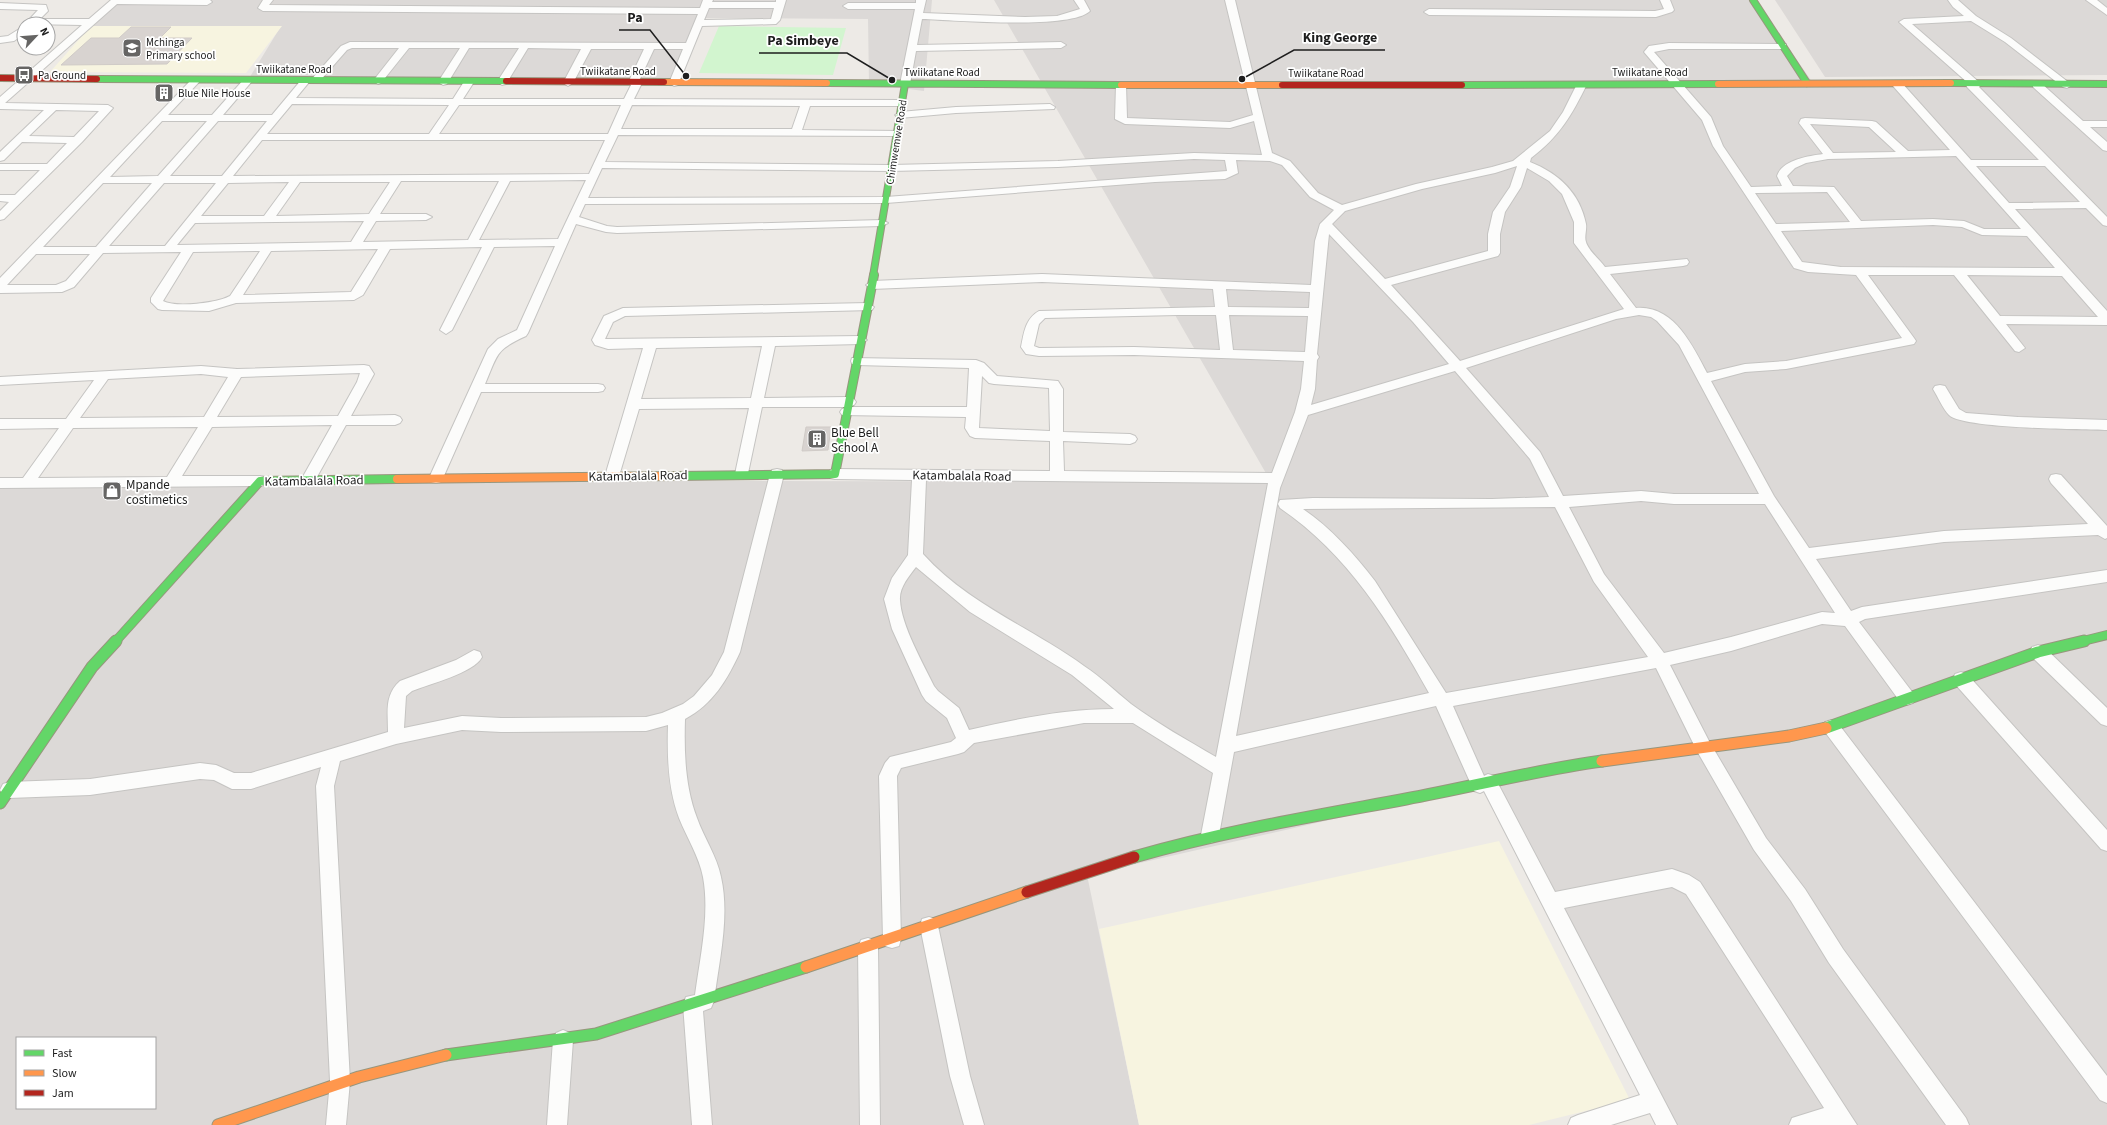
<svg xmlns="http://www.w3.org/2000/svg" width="2107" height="1125" font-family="'Source Sans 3',sans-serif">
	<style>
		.residential { fill: #dcd9d7; fill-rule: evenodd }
		.education { fill: #f7f4e0 }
		.park { fill: #d2f5cf }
		.building { fill: #d8d3d0; stroke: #d0cbc7 }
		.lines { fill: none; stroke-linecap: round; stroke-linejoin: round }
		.street-casing { stroke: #c5c4c2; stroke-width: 2 }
		.fast-far2-casing { stroke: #97967d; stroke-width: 8 }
		.fast-far1-casing { stroke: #97967d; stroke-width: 10 }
		.fast-casing { stroke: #97967d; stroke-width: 13 }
		.slow-far2-casing { stroke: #97967d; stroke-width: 8 }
		.slow-far1-casing { stroke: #97967d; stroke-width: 10 }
		.slow-casing { stroke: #97967d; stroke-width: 13 }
		.jam-far1-casing { stroke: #97967d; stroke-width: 8 }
		.jam-casing { stroke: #97967d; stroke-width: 13 }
		.street { fill: #fcfcfb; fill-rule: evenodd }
		.fast-far2 { stroke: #63d668; stroke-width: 6 }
		.fast-far1 { stroke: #63d668; stroke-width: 8 }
		.fast { stroke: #63d668; stroke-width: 11 }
		.slow-far2 { stroke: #ff974d; stroke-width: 6 }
		.slow-far1 { stroke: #ff974d; stroke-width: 8 }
		.slow { stroke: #ff974d; stroke-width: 11 }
		.jam-far1 { stroke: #b3261e; stroke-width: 6 }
		.jam { stroke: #b3261e; stroke-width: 11 }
		.labels { text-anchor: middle; stroke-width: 3.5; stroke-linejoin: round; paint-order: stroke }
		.far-poi-label { font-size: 11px; fill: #1e1e1e; stroke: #fff; text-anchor: start }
		.far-street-label { font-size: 11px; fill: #1e1e1e; stroke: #fff }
		.poi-label { font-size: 13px; fill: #1e1e1e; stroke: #fff; text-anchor: start }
		.street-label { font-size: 13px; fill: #1e1e1e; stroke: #fff }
		.leader { fill: none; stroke: #1e1e1e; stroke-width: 1.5 }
		.callout-dot { fill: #1e1e1e; stroke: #fff; stroke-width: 1.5 }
		.callout-label { font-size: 14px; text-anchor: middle; font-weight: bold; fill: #1e1e1e; stroke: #fff; stroke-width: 3.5; stroke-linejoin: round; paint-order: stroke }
	</style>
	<rect width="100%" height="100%" fill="#edeae6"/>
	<path class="residential" d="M117,0H932L924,91L869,84L868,19L703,18L679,83L248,80L281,26H91Z
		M994,0H1755L1813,83H2107V1125H1671L1492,783L1087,875L1139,1125H0V484L263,480L1271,482ZM17,1038H155V1108H17Z
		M1775,0H2107V75L1825,77Z"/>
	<path class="education" d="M91,26H282L246,73L50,72Z
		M1499,841L1630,1100L1529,1125H1139L1099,929Z"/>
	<path class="park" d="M719,26L846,28L833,75L699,73Z"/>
	<path class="building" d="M131,27H171L160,38H192L167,64L61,65L91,38H119Z
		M806,427H831L828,450L802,451Z"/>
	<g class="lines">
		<defs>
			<path id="street" d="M111,0H210L212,2L207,5L117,4L5,103L108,105L113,108L82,142L4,219L0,220V211L9,202L0,201V195H15L40,170H0V164H47L67,143L22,142L4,160L0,161V152L44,110L0,109V97L82,25L25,24L38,10L0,9V3L46,5L48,11L40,19H89ZM56,110L99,111L74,137L29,136Z
				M263,0H273L269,5L700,8L703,0H713L712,2H776V0H786L780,20L776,24L702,26L678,85L674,86L669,83L683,49H654L639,81L642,83L634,99L902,100L907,103L902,106H810L802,130L901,131L902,133L901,135L897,136L618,135L605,162L891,165L1058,161L1194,153L1262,155L1254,121L1230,128L1125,124L1115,119L1116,85L1121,82L1126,85L1127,118L1230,122L1253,115L1225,0H1235L1272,153L1290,161L1318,193L1342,205L1416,184L1492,167L1513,161L1550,131L1563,112L1578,82H1586L1587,84C1572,115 1559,137 1531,158L1530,162C1558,173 1580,193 1586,224C1587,230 1584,237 1586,242C1588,250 1600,260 1605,267L1687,259L1689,262L1687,265L1683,266L1610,274L1636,308C1674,305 1692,345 1707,373L1745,364L1786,361L1902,338L1856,275L1808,272L1794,268L1713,146L1702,120L1644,52L1649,46L1669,43L1786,44V48L1783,49H1669L1654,52L1711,117L1723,146L1751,187L1782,186L1777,176C1782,160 1808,156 1823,154L1799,123L1801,119L1805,118L1872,121L1876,122L1908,151L1950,150L1893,86V82H1901L1971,160H2039L1967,87L1966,85L1968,83L1899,22L1904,19L1964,16L1953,7L1948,0H1958L1976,16L2011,38L2072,85L2067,88L2063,87L2005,42L1971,21L1912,24L1980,83L1981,85L1979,87L2107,217V226L2103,225L2086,208L2015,209L2107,311V325L2006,324L2025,348L2019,352L2015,351L1954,275H1868L1914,338L1916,341L1914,344L1786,369L1745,372L1711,381L1774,496L1809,548L1944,531L2088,524L2051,483L2049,479L2051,475L2056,474L2061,475L2107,526V538L2105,539L2098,535L1944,542L1816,559L1851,611L1862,607L2107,570V582L1865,619L1859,622L1913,693L1915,698L1913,703L1907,705L1901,703L1845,626L1822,624L1731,651L1670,665L1709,741L1766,838L1805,889L1843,949L1966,1118L1969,1125H1946L1829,963L1791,901L1754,850L1697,751L1656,668L1453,706L1484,776L1488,774L1494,776L1555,892L1672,869L1689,875L1700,882L1857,1125H1789L1792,1118L1824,1108L1686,894L1672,887L1564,908L1677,1125H1656L1650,1113L1611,1125H1568L1571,1118L1578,1115L1640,1095L1484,791L1480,793L1474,791L1436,706L1234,752L1219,835L1216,841L1210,843L1204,841L1201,835L1213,773L1133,723H1084L974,743L964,752L958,754L901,768L897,776L901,939L899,946L892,948L885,946L883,939L879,776L885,763L890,757L951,742L956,738L947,718L926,701L922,695L892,629L884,599L892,578L908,555L912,480L835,479L830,478L828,474L830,470L835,469L1050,471V441L975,438L970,436L965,428L966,417L842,415L840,412L842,409L847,407H967L969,368L857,365L852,364L851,361L852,358L976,360L984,363L997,376L1058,381L1063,389V432L1130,434L1135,436L1137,439L1135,442L1130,444L1063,441L1064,471L1272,473L1295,412L1301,389L1304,361L1134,355L1039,356L1026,354L1021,347C1024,333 1025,319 1039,311L1215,307L1213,289L1042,282L872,289L866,285L872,281L1042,274L1311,285L1315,241L1320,224L1334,210L1310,197L1282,165L1270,161L1236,160L1238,173L1225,179L1155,182L886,203L585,204L579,217L607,226L617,227L882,220L888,223L882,226L617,233L606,232L576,224L528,333L526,336C495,350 498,354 485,384H598L603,385L605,388L603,391L598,392H481L443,478L441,482L436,483L431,482L429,478L488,349L498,339L517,330L555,246L494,247L452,330L446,334L440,330L482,247L390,249L363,295L354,300L236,303L209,311L162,310L158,309L151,302V298L181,252L103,253L74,287L62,292L0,293V278L193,78L196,77L201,80L168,115H212L245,78L248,77L253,80L223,115H272L302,79L305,78L310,81L296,98L453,99L465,80L469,79L474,82L463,99H624L631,85L628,83L644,49H591L573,83L568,86L563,83L581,49L528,48L506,84L502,85L497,82L519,48H469L447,84L443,85L438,82L460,48H409L381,83L378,84L373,81L399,48H352L347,50L318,83H312L310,81L341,46L350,42L686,43L698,14L263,11L258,8ZM709,8H774L771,19L704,20ZM292,104L449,105L429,134H267ZM459,105H621L608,134H439ZM632,105L800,106L792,129H621ZM162,121H207L158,176L110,177ZM218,121H267L222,176H170ZM1810,124L1869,127L1896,152L1833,153ZM262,140H605L589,174L233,176ZM1956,156L2021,229H1984L1964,221L1933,219L1861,221L1834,187L1793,186L1787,176L1795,168L1806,163L1828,159ZM1194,159L1225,160L1227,171L886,197L588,198L602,168L891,171L1058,167ZM1517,166L1510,187L1493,212L1488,234V251L1385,279L1332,224L1345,211L1422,189L1495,173ZM1976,166H2045L2080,202L2009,203ZM1527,168L1549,181L1562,194L1574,222V243L1624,309L1460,361L1391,285L1498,256L1500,253V234L1505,212L1521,187ZM586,180L558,239L479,240L510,181ZM401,181H499L468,240L363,242L376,221L426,220L432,217L426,214H380ZM289,182L264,216H201L228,183ZM300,182H390L369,214L276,216ZM103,183H152L96,247H43ZM164,183H216L165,246H109ZM1827,192L1850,222L1776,224L1755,193ZM364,221L351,242L177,245L195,223ZM1933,225L1962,227L1982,235L2027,236L2055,268L1841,267L1802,262L1781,231ZM1329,234L1413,322L1449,364L1311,405L1315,389L1317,360L1319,357L1317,354ZM378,249L351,292L243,295L271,251ZM260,251L230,296C217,303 176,308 163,301L193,252ZM36,254H90L66,281L56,285H7ZM1967,275L2062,276L2098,317L2000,316ZM1226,289L1310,292L1309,308L1228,307ZM1178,315H1216L1220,350L1134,347L1039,348L1034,346L1039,324L1045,318ZM1229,315L1308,316L1305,352L1233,350ZM1639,315L1651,317L1657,321L1679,345L1759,494H1674L1641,491L1563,496L1540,452L1466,368L1616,319ZM1455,371L1530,459L1549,497L1492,499L1313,498L1280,500L1278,504L1280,508C1348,554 1390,623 1429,693L1236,736L1280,488L1308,415ZM982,376L989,383L994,384L1049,388L1050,431L979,428ZM926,480L1268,483L1216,757C1187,740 1158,724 1131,704C1115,691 1101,677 1084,666C1030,627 968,604 923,554ZM1641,501L1674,504H1765L1835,613L1822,612L1731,637L1664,653L1604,574L1569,507ZM1555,507L1594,582L1648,657L1446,693L1375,581C1355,555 1331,528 1303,509ZM916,567L970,612L1072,675L1114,709C1065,709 1016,719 969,730L959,708L938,691L934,686C923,663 901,625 900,600C899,588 909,576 916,567Z
				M916,0H926L923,13L1025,17L1057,16L1080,9L1074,0H1084L1090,11C1071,30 952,20 922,19L917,45L1061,42L1066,45L1061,48L916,51L910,84L905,87L900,84L915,9H848L843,6L848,3H916Z
				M1660,0H1670L1674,10L1672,12L1656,17L1429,15L1424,12L1429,9L1655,11L1664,9Z
				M2086,0H2097L2107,8V15Z
				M24,26V34L14,41L0,43V37L8,36Z
				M2037,82L2041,83L2083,121H2107V127H2090L2107,142V151L2103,150L2033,87V83Z
				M1050,104L1055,107L1054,109L956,113L900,118L895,115L900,112L956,107Z
				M868,303L874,307L872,310L625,316L613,322L605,339L861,336L867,340L861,344L775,346L764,398L849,397L854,399L856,402L854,405L849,407H762L747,478L742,479L737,478L735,474L749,408L639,409L619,476L617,480L612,481L607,480L605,476L643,348L608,349L595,345L592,340L604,316L623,308ZM762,346L751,398L641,399L656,348Z
				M364,365L369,366L374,374L351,416L395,415L400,417L402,420L400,423L395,425H346L313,484L308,485L303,484L301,480L332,425L212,427L182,476H260L265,477L267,481L265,485L260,486L0,488V478H23L59,428L0,429V419H66L94,380L0,385V377L201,366L237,369ZM360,373L357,382L338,416L217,417L241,377ZM201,374L228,377L204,417L80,418L108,379ZM198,427L167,477L38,478L73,428Z
				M1940,385L1945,386L1959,409L1966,413L2018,417L2107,420V430C2082,429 1963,429 1949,415C1943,409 1938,397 1933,389L1935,386Z
				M777,469L782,470L784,474L740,652C727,680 713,704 685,719C684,752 685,787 697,818C704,838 717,856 721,877C730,917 719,961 714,1001L711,1008L703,1011L712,1125H692L683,1004L686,997L695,995C700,957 710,915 703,877C699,856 687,838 679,818C668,789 667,756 668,725L646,731L501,732L462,730L396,744L340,761L334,786L350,1081L346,1125H326L330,1081L316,786L321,767L251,789H232L214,780L200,779L90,795L9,798L3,796L0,790L3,784L9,782L90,779L200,763L216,765L234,773H251L388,732C388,713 384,695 400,681L456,660L474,650L480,652L482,657C474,673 429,684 412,691L406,696L404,728L462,716L501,718L646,717L662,713L683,704L694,696L712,675L724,652L770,474L772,470Z
				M2038,645L2044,647L2107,708V726L2101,724L2032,657L2030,652L2032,647Z
				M1961,672L1967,674L2107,830V851L2101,849L1955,684L1953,679L1955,674Z
				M1831,720L1837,722L2107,1076V1103L2100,1100L1825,732L1823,727L1825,722Z
				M929,917L936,919L938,926L970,1076L984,1125H964L950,1076L920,926L922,919Z
				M868,938L875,940L878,947L880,1125H860L858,947L861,940Z
				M563,1030L570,1033L573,1040L567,1125H547L553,1040L556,1033Z"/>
			<path id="fast-far2" d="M1753,0L1807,83
				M97,79L506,81
				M827,83L1121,85
				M1951,83L2107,84
				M1462,85L1718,84
				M873,276L905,84"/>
			<path id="fast-far1" d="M676,476L835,474L874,275
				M115,642L260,481L397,479
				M2079,642L2107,635"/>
			<path id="fast" d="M1826,728L2038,652L2084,641
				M0,803L92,667L116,641
				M1134,857C1224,831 1315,816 1406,799C1471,787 1536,770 1602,761
				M446,1055L596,1034L806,967"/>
			<path id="slow-far2" d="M664,82L827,83
				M1718,84L1951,83
				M1121,85H1282"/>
			<path id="slow-far1" d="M397,479L676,476"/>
			<path id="slow" d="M1602,761L1789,736L1826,728
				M806,967L1027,892
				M218,1125L359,1077L446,1055"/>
			<path id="jam-far1" d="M0,78L97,79
				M506,81L664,82
				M1282,85H1462"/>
			<path id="jam" d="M1027,892L1134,857"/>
		</defs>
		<use href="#street" class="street-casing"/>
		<use href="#fast-far2" class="fast-far2-casing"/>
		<use href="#fast-far1" class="fast-far1-casing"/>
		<use href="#fast" class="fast-casing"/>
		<use href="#slow-far2" class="slow-far2-casing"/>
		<use href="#slow-far1" class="slow-far1-casing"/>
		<use href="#slow" class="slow-casing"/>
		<use href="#jam-far1" class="jam-far1-casing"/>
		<use href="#jam" class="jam-casing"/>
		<use href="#street" class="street"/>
		<use href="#fast-far2" class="fast-far2"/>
		<use href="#fast-far1" class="fast-far1"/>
		<use href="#fast" class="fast"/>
		<use href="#slow-far2" class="slow-far2"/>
		<use href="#slow-far1" class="slow-far1"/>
		<use href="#slow" class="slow"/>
		<use href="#jam-far1" class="jam-far1"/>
		<use href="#jam" class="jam"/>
	</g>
	<defs>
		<symbol id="school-square" viewBox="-11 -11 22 22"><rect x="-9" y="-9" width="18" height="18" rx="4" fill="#666564" stroke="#fff"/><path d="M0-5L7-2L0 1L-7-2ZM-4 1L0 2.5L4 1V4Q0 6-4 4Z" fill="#fff"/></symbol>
		<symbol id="bus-square" viewBox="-11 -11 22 22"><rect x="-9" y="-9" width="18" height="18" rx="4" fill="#666564" stroke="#fff"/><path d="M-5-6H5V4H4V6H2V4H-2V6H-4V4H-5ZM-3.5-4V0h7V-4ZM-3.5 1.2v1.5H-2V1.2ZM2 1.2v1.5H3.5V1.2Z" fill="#fff"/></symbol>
		<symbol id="building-square" viewBox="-11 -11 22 22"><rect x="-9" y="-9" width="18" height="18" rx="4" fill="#666564" stroke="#fff"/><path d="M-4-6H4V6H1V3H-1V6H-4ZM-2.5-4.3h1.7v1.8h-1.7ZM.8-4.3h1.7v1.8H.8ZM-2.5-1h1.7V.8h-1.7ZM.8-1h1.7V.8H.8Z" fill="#fff"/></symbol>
		<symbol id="shop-square" viewBox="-11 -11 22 22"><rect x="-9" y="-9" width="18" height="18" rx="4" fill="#666564" stroke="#fff"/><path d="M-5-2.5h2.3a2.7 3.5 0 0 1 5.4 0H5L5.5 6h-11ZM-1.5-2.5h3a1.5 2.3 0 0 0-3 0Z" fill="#fff"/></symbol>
	</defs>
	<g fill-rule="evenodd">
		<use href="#school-square" x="121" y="37" width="22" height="22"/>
		<use href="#bus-square" x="13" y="64" width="22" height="22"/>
		<use href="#building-square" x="153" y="82" width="22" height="22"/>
		<use href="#building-square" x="806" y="428" width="22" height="22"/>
		<use href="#shop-square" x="101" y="480" width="22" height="22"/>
	</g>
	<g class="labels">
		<g class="far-poi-label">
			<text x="146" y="46">Mchinga<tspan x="146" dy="13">Primary school</tspan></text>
			<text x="38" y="79">Pa Ground</text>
			<text x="178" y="97">Blue Nile House</text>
		</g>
		<g class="far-street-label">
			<text x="294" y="73">Twiikatane Road</text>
			<text x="618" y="75">Twiikatane Road</text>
			<text x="942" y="76">Twiikatane Road</text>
			<text x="1650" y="76">Twiikatane Road</text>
			<text x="1326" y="77">Twiikatane Road</text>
			<text transform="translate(896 142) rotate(-81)" y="4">Chimwemwe Road</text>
		</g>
		<g class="poi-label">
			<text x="831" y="437">Blue Bell<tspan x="831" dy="15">School A</tspan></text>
			<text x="126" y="489">Mpande<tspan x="126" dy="15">costimetics</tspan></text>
		</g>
		<g class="street-label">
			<text transform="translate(638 475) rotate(-1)" y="5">Katambalala Road</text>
			<text transform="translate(962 475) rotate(1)" y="5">Katambalala Road</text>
			<text transform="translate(314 480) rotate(-1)" y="5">Katambalala Road</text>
		</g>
	</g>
	<path class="leader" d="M686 76L650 30H619M1242 79L1294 50H1385M892 80L847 53H759"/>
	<g class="callout-dot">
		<circle cx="686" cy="76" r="4"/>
		<circle cx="1242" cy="79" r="4"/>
		<circle cx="892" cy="80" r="4"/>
	</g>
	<g class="callout-label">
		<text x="635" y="22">Pa</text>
		<text x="1340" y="42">King George</text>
		<text x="803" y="45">Pa Simbeye</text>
	</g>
	<rect x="16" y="1037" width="140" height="72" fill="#ffffff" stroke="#a5a5a5"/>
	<rect x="24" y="1050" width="20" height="6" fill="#63d668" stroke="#a5a5a5"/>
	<text x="52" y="1057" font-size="12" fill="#1e1e1e">Fast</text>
	<rect x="24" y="1070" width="20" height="6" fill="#ff974d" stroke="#a5a5a5"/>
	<text x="52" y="1077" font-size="12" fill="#1e1e1e">Slow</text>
	<rect x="24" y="1090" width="20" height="6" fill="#b3261e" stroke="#a5a5a5"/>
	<text x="52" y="1097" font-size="12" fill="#1e1e1e">Jam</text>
	<g transform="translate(36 36) rotate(64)"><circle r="19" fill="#ffffff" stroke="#a5a5a5"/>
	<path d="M0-3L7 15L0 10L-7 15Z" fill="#666564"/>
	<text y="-6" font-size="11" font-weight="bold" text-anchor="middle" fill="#1e1e1e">N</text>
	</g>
</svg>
